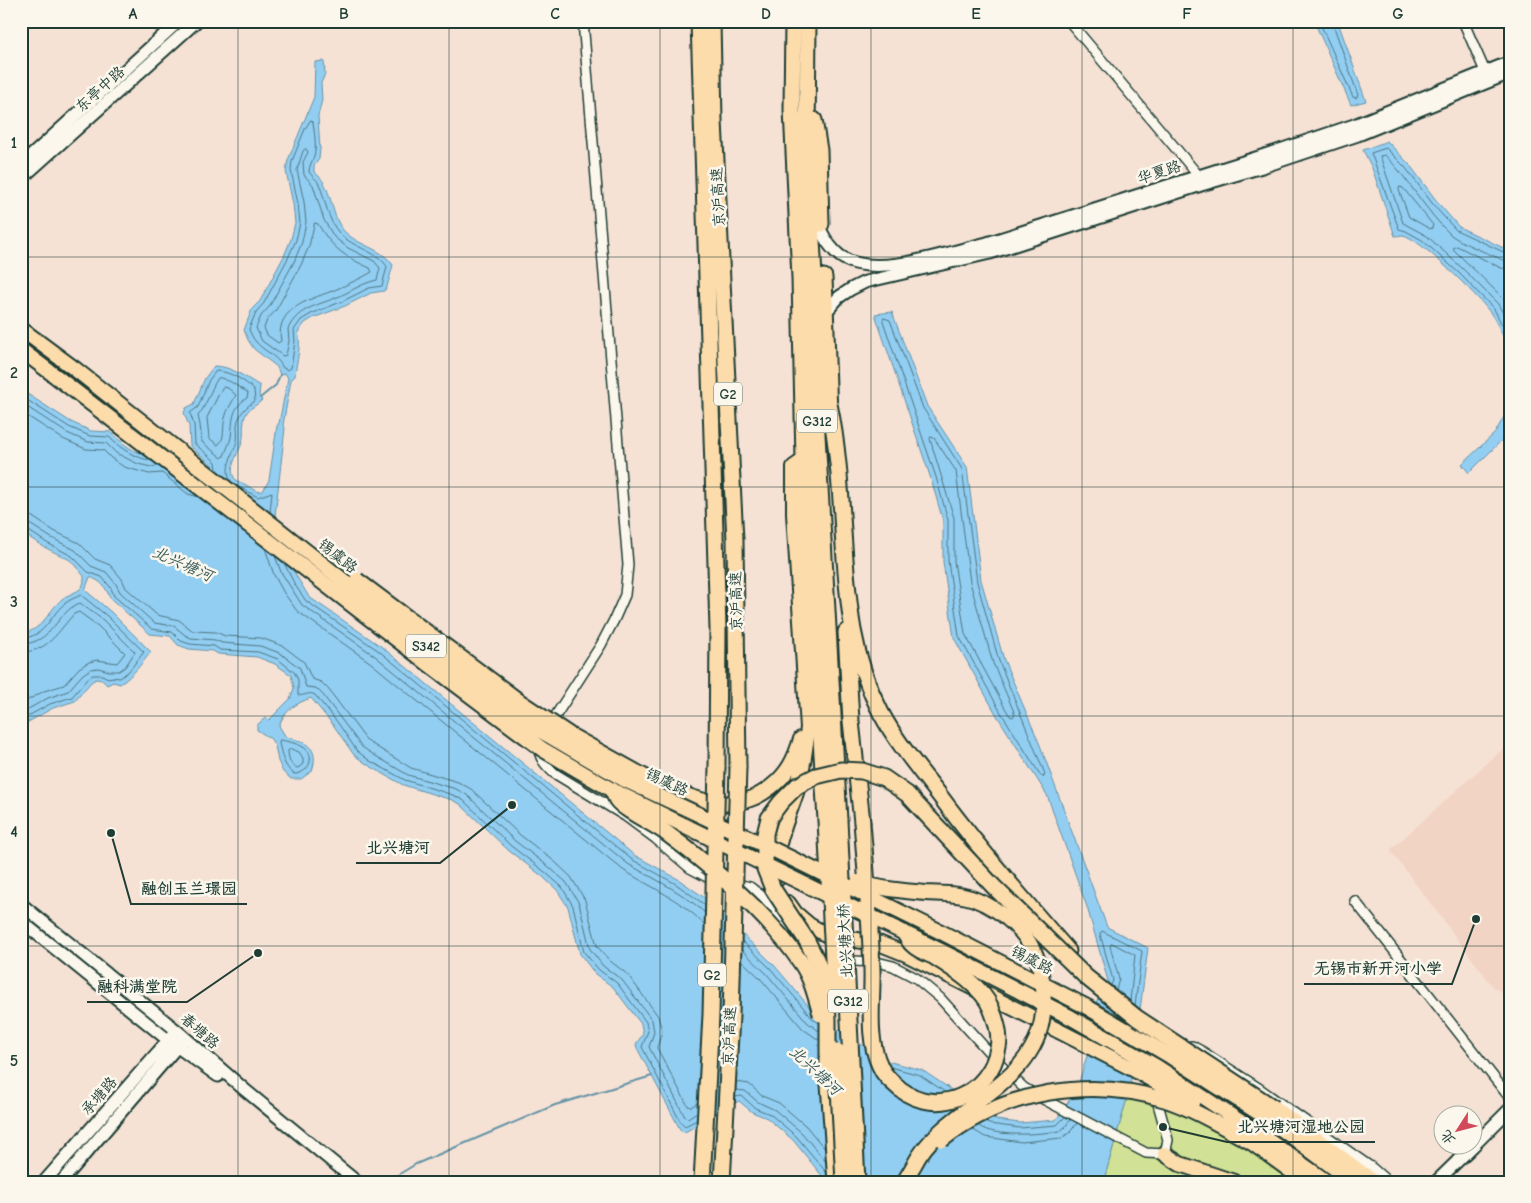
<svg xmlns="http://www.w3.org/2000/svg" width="1531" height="1203" font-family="'Comic Neue','LXGW WenKai TC',sans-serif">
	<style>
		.built { fill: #f2d4c4 }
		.green { fill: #d1e195; stroke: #788f64 }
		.water { fill: #92cdf2; stroke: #6493a6 }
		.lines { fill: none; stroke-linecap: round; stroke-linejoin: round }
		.shore { stroke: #4d7780; stroke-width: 1 }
		.stream { stroke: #6493a6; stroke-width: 2 }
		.street-casing { stroke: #1f3d34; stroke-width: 12 }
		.secondary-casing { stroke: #1f3d34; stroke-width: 15 }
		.primary-casing { stroke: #1f3d34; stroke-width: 18 }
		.highway-casing { stroke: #1f3d34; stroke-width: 19 }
		.street { stroke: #fbf7ec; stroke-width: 9 }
		.secondary { stroke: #fbf7ec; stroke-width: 11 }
		.primary { stroke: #fddcac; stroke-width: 14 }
		.highway { stroke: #fddcac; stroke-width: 15 }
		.primary-bridge-casing { stroke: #1f3d34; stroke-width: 18; stroke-linecap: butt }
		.highway-bridge-casing { stroke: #1f3d34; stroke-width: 19; stroke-linecap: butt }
		.primary-bridge { stroke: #fddcac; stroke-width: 14 }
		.highway-bridge { stroke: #fddcac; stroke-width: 15 }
		.grid { fill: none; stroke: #1f3d34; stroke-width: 1; stroke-opacity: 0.55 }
		.labels { text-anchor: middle; stroke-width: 5; stroke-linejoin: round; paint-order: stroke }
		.shield { fill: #fbf7ec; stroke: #61756b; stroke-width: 1 }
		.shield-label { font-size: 14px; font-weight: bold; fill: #1f3d34 }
		.street-label { font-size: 15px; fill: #1f3d34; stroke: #fbf7ec }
		.water-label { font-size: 16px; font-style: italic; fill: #365a5a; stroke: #fbf7ec }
		.leader { fill: none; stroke: #1f3d34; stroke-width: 2 }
		.callout-dot { fill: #1f3d34; stroke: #fbf7ec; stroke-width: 2 }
		.callout-label { font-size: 16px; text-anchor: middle; font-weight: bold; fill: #1f3d34; stroke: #fbf7ec; stroke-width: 5; stroke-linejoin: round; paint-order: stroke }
		.neatline { fill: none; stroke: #1f3d34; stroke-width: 2 }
		.grid-label { font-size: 16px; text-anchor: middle; font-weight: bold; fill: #1f3d34 }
	</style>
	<rect width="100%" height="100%" fill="#f6e2d5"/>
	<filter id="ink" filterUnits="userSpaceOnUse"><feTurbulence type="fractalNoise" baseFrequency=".02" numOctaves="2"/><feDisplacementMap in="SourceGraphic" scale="10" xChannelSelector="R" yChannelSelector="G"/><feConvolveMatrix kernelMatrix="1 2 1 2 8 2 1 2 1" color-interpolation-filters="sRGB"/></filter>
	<g filter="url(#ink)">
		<path class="built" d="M1506,746L1510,754V995L1503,993L1494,988L1390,850Z"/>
		<path class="green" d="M1127,1098L1179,1113L1236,1141L1291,1182H1106L1107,1169Z"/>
		<path class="water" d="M1314,21H1339V25L1366,101L1351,105Z
			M324,61L325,74L321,83L322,100L318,116L320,149L319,159L314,166V172C333,185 329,212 343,230C357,246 381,247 393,265L387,287L384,291L371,293L345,306L313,318L305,323L298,332C302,346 296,362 295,376L291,380L283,425L285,428L275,516L291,567L309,597L382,647L634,855L678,879L705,898L774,965L817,1016L887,1061L922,1070L962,1097L989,1119L1020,1123L1056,1120L1077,1089L1096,1026L1095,1004L1108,981L1087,907L1047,795L996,714L954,638L943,562V521L931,479L875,314L892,312L927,406L967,467L981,580L1004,660L1040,745L1107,927L1148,948L1130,1088L1107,1169L1106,1182H827L793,1140L767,1118L752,1112L739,1101L685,1132L681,1131L637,1048L636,1044L643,1034L641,1024L613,987L595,974L580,954L568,907L557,890L542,876L508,850L460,804L452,800L403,785L368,765L354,755L334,726L311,698C296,703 284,711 279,726L286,737C306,742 320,747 312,771L301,779H291L283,772L278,761L275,746L271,739L257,730V725L265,718L269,720L290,699L294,688L291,675L275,664L257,657L218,654L213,651L189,649L178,645L170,636L150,634L110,598C106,587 101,581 90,577L85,590L111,612L151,652C141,664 133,676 120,684L113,682L107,685L102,680L96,679L91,682L75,701L53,708L21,726V633C42,632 48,611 62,599C68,594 77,593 82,587C84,583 84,580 84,576L70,560L44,547L21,532V390L71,422L91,431L111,432C128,449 141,459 165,452L198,479H204L212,471V465L190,446L189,426L184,413L186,408L194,404L205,378L214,366C231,366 245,377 260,386L259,396L262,400C258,405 251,407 247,412C241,423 245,432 242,443C239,452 226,470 236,480C238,482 243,483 246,485C253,488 255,493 263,491L269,480L277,426L279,423L288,378L285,373L280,375L277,367L254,349L248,340L244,330L252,309L260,301L284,256L291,239L295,223L293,204L286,171L288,160L314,97L315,62Z
			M1387,141L1409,164L1439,204L1459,227L1510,251V360C1508,345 1498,323 1489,311C1478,296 1419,238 1403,235C1401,235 1398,236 1395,236L1372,168L1363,150Z
			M1510,392V432L1469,473L1462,464L1495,433L1506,413Z"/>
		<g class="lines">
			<path class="shore" d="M1319,21L1353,97L1356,98L1358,95L1334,27V21
				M311,120L313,122C314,132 317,146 314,156C312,163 309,165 309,172C312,177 317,179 319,184C326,200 327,220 340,234C352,247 381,253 387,267L382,286L369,288L343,301L311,314L301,320L294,330L295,341L291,368L288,370L283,368C275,351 256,351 249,329L256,312L264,303L288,258L296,240L300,223L298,204L291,170L292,161L305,129Z
				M306,149L308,152L303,162L304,175L313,185L324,220L334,237L348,248L374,261L380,268L377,280C363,283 353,290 340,296C320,305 298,307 288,329L289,341L286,355L283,356L262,341L256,328L261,316L269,307L294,262L302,242L306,222L304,202L297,170L303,151Z
				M1400,187L1403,188L1433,225L1432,228L1430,229L1409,217L1399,190Z
				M315,223L318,224C332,248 345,257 370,268L372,272C362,278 348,284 337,289C314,299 274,306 281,341L278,343L267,335L264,328L267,320L276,310L301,265L309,246Z
				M1510,255L1456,230L1435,207L1405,167L1386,148L1371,153L1399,229L1406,231L1422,240L1459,273L1494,309L1510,340
				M1510,262L1503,260C1490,254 1461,243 1451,235C1426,212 1409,179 1385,155L1380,156L1403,223L1427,236L1463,269L1498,304L1510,326
				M1510,269L1501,268L1457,246L1453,248L1454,250L1503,298L1510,310
				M884,318L890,320L923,408L962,469L977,582L999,661L1045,774L1044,777L1041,776L1000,711L959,636L948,561V520L936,477L883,321Z
				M221,378L231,382L248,393L247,398C231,408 233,421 231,437C230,443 226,450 224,456L222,458L202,442L200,425L198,416C207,405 210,390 218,378Z
				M223,387L228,388L236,395C232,403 227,409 225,418C222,428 226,438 218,445L209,438L207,418Z
				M21,396L69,427L90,436L109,437C122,450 134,457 152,461
				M21,403L67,433L88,442L106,443L116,453L138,464L151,467L158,466
				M21,412L63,439L86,449L103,450L111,458L124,467L149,474L162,473L188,494L199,497
				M931,437L934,438L956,471L970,582L993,663L1015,714L1013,717L1010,716L1005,708L965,634L954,561V518L930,439Z
				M217,470L216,462L195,444L194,425L190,413L198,407L209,380L216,371C229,371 246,381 254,390L255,401C246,407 239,413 237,425C237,430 238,436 237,441C233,456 223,467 231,482
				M235,485L258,497L272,492L270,513
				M21,514L31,516L54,531L79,543L95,559L110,565L122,579L126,588L157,615L179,620L193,631L216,632L225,636L261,638L283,646L304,662L312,679L321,682L329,690L367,741L411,768L458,782L471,789L520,835L554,861L571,877L585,900L597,946L609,960L628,975L658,1016L662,1031L657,1048L688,1106L691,1107L697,1103
				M21,521L28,523L50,537L75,550L91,566L106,572L116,584L120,592L154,623L174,626L185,635L191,638L215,640L222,643L260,646L280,653L300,668L306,687L316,688L323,695L362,747L374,755L408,775L456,789L467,795L515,841L549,867L566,882L579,903L590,949L603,966L622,980L652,1020L654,1032L649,1047L685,1117L688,1118L697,1112
				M21,528L26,529L47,543L72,556L88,572L102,577L111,588L114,596L152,629L172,632L181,641L190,644L214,646L220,650L258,652L278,659L295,673L298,680V695C304,697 309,691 315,695L338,723L357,751L370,761L405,780L453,795L463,800L511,846L545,872L562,887L573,906L584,952L599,970L617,983L646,1022L648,1031L642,1047L680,1121L685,1126L697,1120
				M265,548L274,575L284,593L297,611L371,663L623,870C651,887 681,900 704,924
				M275,556L281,572L302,605L375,656L628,864C654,879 683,892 705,913
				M284,563L295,585L306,601L379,651L631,859L676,884L705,905
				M21,638C47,638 50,613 67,602C71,599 77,597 81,595L107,616L144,652L129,671L120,678L113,677L108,678L102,675H93L87,679L72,697L50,704L21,720
				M21,644C53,644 56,612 80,603L103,620L135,652L125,667L119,671H109L98,668L91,669L83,674L68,691L48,698L21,713
				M21,652C49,652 58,631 74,614L79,612L98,626L125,653L117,663L97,660L89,662L79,668L64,685L44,691L21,704
				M280,740C286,741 297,743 303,747C317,755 309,774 294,774C283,766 282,755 279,743Z
				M291,749L299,752L303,758V764L298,768C291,767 288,758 288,751Z
				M742,941L770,968L813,1019L819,1023
				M742,950L766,973L808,1023L819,1031
				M741,960L760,978L803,1029L819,1040
				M1111,986L1113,980L1100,934L1102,931L1142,951L1135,1006
				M1116,990L1119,979L1110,946L1112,943L1135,955L1130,1001
				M890,1067L920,1075L945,1092
				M736,1082L749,1084L762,1096L779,1103L806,1126L825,1149
				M736,1090L745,1091L758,1102L775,1110L802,1133L826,1162
				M735,1097L742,1096L755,1108L770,1114L797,1137L827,1173
				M985,1122L989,1124L1020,1128L1057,1125L1065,1117
				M979,1126C994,1138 1041,1134 1060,1131L1065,1127L1070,1120
				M972,1129L985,1137L1022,1142L1062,1138L1070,1132L1077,1123"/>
			<path class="stream" d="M260,398L276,385L280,375
				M386,1182L416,1164L555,1105L652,1076"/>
			<defs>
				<path id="street" d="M1069,21L1198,175L1200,182
					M1463,21L1487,76
					M549,726L601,645L614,620L625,595L628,565L583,21
					M538,745C539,758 545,765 554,773L625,816L656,839L690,868L707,877L718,879
					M733,883L750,887L763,897L802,951L814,957L828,960L877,962L893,966L916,978L940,998L1006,1071L1024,1088L1045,1100L1146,1153L1165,1154L1168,1140L1158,1104L1157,1093
					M1355,901L1510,1098
					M1187,1047L1192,1046L1203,1052L1257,1087L1372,1168L1388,1182"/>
				<path id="secondary" d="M21,165L179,21
					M21,179L197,21
					M821,231C826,241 831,249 840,256C873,280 949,252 987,243L1259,157L1354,125L1510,62
					M825,313L839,297L851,289L865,282L990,253L1201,185L1262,167L1358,135L1510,73
					M21,904L176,1030L245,1090L357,1182
					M21,921L168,1040L218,1076
					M1474,1145L1510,1109
					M44,1182L172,1036
					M61,1182L181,1042
					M1436,1182L1473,1146"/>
				<path id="primary" d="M21,329L75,369
					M21,350L58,378
					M649,779C690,798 731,819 771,787C788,774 795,759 801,739
					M777,879C774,845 784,828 795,796C802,774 805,751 808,728L794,514V467L804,460
					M788,903L795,913L809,925L827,935L881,944L906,954L1059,1031
					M1267,1118L1353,1182
					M1256,1132L1327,1182
					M1251,1142L1306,1182
					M1165,1154L1180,1164L1234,1182
					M904,1182L914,1165"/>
				<path id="highway" d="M699,21L718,629L717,767
					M712,21L714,121L735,540L738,767
					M793,21L792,110L800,278L804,460L826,820
					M808,21L807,145L814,277L817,435L839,820
					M814,120L819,150L821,224
					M824,277L829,414
					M829,404C845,479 840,556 853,630C858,658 868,688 881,713C897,743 920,770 940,796C980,850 1024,901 1068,951
					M846,632L851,721L862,822
					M828,1070L836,1182
					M1274,1108L1373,1182"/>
			</defs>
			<use href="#street" class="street-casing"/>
			<use href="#secondary" class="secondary-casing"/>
			<use href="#primary" class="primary-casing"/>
			<use href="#highway" class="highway-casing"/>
			<use href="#street" class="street"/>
			<use href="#secondary" class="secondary"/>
			<use href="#primary" class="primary"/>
			<use href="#highway" class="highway"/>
			<defs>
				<path id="primary-bridge" d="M75,369L401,626L529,724L625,780L762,844L941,932L1087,1007L1170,1056L1267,1118
					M58,378L430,665L542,749L612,790L941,951L1070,1017L1157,1067L1256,1132
					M357,580L519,701L570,735L649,779
					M858,882C880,889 903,891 926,893C942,894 959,893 974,899C1003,910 1030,934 1039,964C1043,981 1045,996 1043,1013C1036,1088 945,1104 914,1165
					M1059,1031L1133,1069L1192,1103
					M942,1140C1004,1090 1091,1077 1166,1100C1196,1110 1223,1127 1251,1142"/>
				<path id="highway-bridge" d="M612,790C614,793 615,797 617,800C623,809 654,824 665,832C712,867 769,915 802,964C812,979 816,997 821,1014
					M826,820L835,998
					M839,820L857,1182
					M862,822C866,871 870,920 872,969C873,1001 866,1037 880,1066C884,1076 892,1082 900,1089C938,1118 990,1094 998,1048C1001,1035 996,1020 991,1008C982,986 952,968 933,956C926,953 918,950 913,945C909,942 907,936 904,933
					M837,1051L844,1182
					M828,1070V1019L826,988L816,959L807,941L773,889L765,869V834L769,818L781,802L797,786L816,776L841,770L862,771L884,778L907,794L994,887L1086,977L1137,1018L1274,1108
					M702,1182L711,1015L717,767
					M722,1182L731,1016L738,767"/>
			</defs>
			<use href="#primary-bridge" class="primary-bridge-casing"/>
			<use href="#highway-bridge" class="highway-bridge-casing"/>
			<use href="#primary-bridge" class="primary-bridge"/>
			<use href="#highway-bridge" class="highway-bridge"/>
		</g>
	</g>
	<path class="grid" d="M238,21V1182M449,21V1182M660,21V1182M871,21V1182M1082,21V1182M1293,21V1182M21,257H1510M21,487H1510M21,716H1510M21,946H1510"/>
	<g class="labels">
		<g class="shield">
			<rect x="714" y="382.5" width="28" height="23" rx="4"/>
			<rect x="797" y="409.5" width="40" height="23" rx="4"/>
			<rect x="406" y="634.5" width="40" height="23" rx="4"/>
			<rect x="698" y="963.5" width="28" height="23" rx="4"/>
			<rect x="828" y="989.5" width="40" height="23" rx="4"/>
		</g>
		<g class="shield-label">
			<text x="728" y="399">G2</text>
			<text x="817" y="426">G312</text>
			<text x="426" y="651">S342</text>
			<text x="712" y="980">G2</text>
			<text x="848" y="1006">G312</text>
		</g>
		<g class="street-label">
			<text transform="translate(100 89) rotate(-42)" y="5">东亭中路</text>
			<text transform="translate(1159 172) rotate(-18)" y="5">华夏路</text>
			<text transform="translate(718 197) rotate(-93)" y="5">京沪高速</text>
			<text transform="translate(338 556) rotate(38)" y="5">锡虞路</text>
			<text transform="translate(736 601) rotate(-91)" y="5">京沪高速</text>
			<text transform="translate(667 782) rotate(25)" y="5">锡虞路</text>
			<text transform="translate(845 941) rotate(-93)" y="5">北兴塘大桥</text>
			<text transform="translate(1032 960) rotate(27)" y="5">锡虞路</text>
			<text transform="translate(200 1031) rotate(41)" y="5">春塘路</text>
			<text transform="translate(729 1036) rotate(-87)" y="5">京沪高速</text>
			<text transform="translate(99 1096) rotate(-49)" y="5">承塘路</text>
		</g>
		<g class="water-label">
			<text transform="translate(183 563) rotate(24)" y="6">北兴塘河</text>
			<text transform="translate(816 1070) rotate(43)" y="6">北兴塘河</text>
		</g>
	</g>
	<path class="leader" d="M512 805L440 863H356M111 833L131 904H247M1476 919L1452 984H1304M258 953L187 1002H87M1163 1127L1227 1142H1375"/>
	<g class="callout-dot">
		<circle cx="512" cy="805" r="5"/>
		<circle cx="111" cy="833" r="5"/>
		<circle cx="1476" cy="919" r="5"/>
		<circle cx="258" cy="953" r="5"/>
		<circle cx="1163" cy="1127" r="5"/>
	</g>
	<g class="callout-label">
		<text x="398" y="853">北兴塘河</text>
		<text x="189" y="894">融创玉兰璟园</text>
		<text x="1378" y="974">无锡市新开河小学</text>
		<text x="137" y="992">融科满堂院</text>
		<text x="1301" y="1132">北兴塘河湿地公园</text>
	</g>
	<rect width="1531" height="1203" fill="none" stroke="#fbf7ec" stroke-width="55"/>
	<g transform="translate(1458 1130) rotate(234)"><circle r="24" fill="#fbf7ec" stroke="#a3ada2"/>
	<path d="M0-4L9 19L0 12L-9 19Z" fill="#d1495b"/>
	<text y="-8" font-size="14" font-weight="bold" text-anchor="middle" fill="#1f3d34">北</text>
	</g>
	<rect x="28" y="28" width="1476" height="1148" class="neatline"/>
	<g class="grid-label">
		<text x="133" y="19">A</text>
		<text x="344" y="19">B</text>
		<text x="555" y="19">C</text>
		<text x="766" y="19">D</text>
		<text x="976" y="19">E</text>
		<text x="1187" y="19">F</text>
		<text x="1398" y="19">G</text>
		<text x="14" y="148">1</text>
		<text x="14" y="378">2</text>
		<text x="14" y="607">3</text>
		<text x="14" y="837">4</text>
		<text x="14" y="1066">5</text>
	</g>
</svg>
